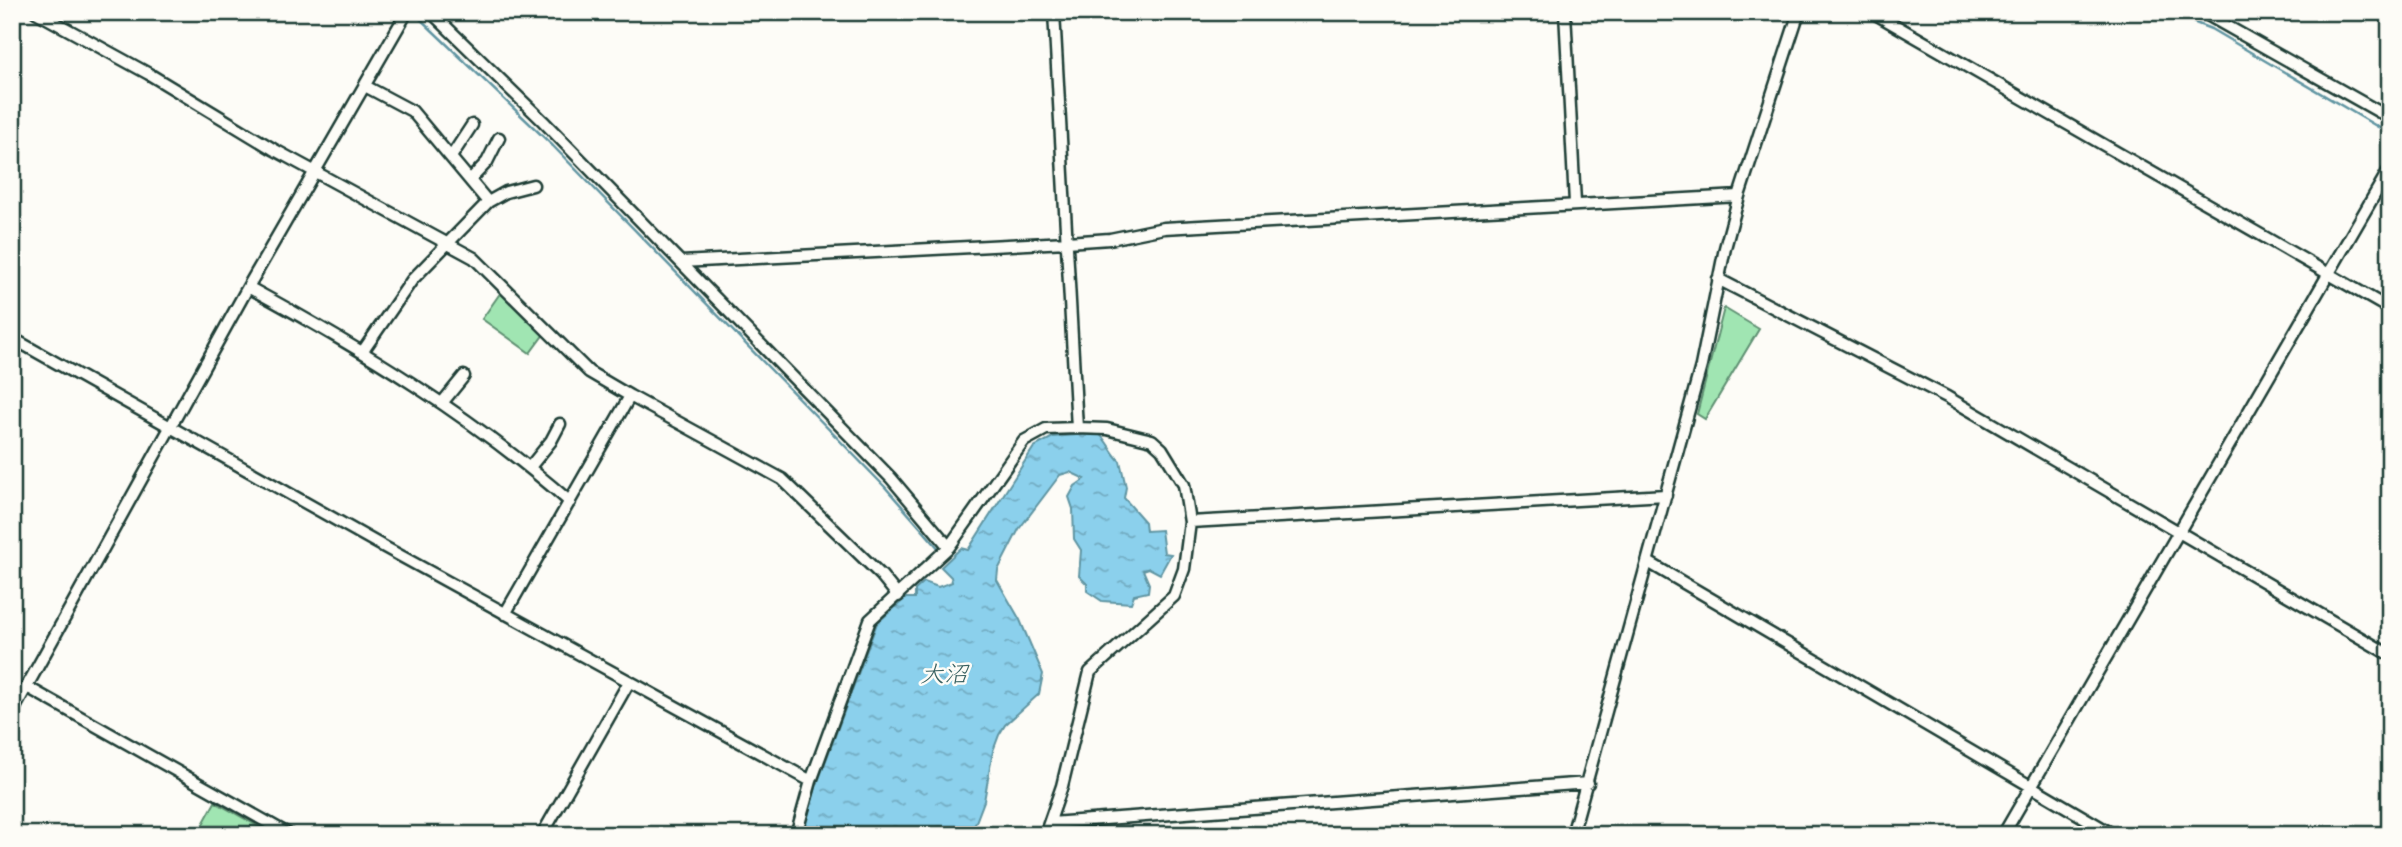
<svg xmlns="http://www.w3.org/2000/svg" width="2402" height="847" font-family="'Indie Flower','Klee One',sans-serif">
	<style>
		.green { fill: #a0e5b2; stroke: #609173; stroke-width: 2 }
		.water { fill: url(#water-ripples); stroke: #6095a2; stroke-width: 2 }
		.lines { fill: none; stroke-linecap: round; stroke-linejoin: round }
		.stream { stroke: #6095a2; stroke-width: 2.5 }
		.minor-casing { stroke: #1f3d34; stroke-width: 15 }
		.minor { stroke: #fdfcf7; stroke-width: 10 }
		.labels { text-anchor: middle; stroke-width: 5; stroke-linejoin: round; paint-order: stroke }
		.water-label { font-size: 24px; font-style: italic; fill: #3a6262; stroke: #fdfcf7 }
	</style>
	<defs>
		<pattern id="water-ripples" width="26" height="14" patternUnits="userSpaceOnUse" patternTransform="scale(1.75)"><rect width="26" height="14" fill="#8bd0ec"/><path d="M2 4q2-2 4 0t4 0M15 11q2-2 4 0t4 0" fill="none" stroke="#71aac0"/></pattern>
	</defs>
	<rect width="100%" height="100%" fill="#fdfcf7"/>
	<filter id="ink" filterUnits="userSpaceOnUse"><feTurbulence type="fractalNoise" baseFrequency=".0143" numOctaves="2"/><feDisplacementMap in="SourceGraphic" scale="14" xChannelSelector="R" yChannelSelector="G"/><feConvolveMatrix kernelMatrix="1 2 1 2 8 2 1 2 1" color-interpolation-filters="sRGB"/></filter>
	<g filter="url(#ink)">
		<path class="green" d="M501,292L544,334L530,353L482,319Z
			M1724,308L1759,329L1705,419L1697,414Z
			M215,802L261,828L257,835H197Z"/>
		<path class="water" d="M1088,434H1099C1108,441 1111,453 1120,461L1126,487L1124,498L1145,522L1146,531L1161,530L1164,553L1171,554L1160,574L1149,568L1143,570L1149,584L1148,592L1134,595L1131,603L1102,601L1087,591V584L1079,576L1081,550L1074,539L1073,509L1069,497L1075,486L1085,479L1070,472L1060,475L1019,529L998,570L997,580L1020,620L1043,674L1039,694L1005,725L999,735L993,751L984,801L971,835H802L816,787L877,623L906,598H915V590L924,582L938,587L952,582L951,577L941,567L961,548L968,550L1034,447L1053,437Z"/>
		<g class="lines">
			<path class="stream" d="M413,12L553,146L885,487L940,550
				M2167,12L2211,29L2390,134"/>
			<defs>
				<path id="minor" d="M36,12L149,74L273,149L474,258L589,372L630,396L505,614
					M431,12L543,121L891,478L949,547
					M1054,12L1077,428
					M1565,12L1575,203
					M1872,12L2390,309
					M2202,12L2390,118
					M365,86L412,111L488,202L506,192L533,185
					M451,157L472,125
					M470,180L487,162L499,138
					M681,262L1067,242L1110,239L1164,228L1739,196
					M1718,279L1947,397L2390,655
					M248,287C362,349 472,416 570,502
					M12,338L377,543L811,781
					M363,351L412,280L488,202
					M630,396L782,479L881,575L898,596
					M442,403L464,376
					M530,467L551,441L560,424
					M1190,522L1666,495
					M1648,562L2114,835
					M27,687L290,835
					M12,713L248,287L407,12
					M1051,823L1588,783
					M542,835L629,682
					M796,835L811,781L870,620L949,547L1024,441L1046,429L1077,428L1107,429L1152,440L1162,449L1184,485L1190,522L1184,569L1174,596L1090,672L1062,786L1045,835
					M1572,835L1701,366L1725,248L1739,196L1799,12
					M2003,835L2390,168"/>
			</defs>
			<use href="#minor" class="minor-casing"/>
			<use href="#minor" class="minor"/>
		</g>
	</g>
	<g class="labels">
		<g class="water-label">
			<text x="944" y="682">大沼</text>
		</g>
	</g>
	<rect width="2402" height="847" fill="none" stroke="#fdfcf7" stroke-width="42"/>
	<rect x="21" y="21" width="2360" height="805" fill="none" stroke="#1f3d34" stroke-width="2.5" filter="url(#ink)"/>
</svg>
